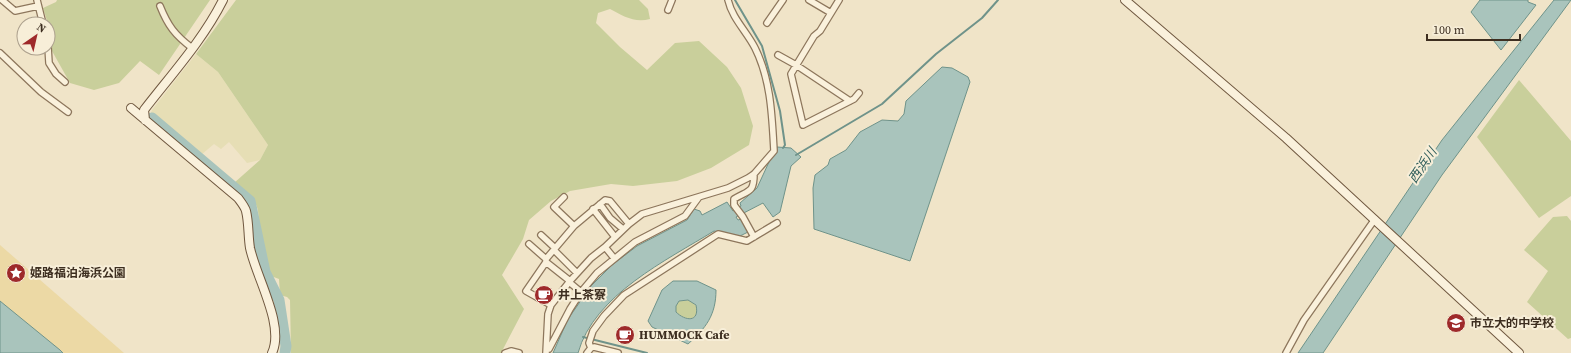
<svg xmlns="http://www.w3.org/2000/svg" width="1571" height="353" font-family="'Source Serif 4','Noto Sans JP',serif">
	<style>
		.farmland { fill: #e6deb5 }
		.green { fill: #c9cf9b }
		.sand { fill: #ecd9a5 }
		.water { fill: #a9c4bc; stroke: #6f938a; fill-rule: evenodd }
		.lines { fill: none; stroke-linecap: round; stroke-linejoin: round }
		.stream { stroke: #6f938a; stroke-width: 2 }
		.river { stroke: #a9c4bc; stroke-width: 11 }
		.street-casing { stroke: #8d765c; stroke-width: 8 }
		.secondary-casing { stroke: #6f573f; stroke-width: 10 }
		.street { stroke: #faf1dc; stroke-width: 5.5 }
		.secondary { stroke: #faf1dc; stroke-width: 8 }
		.labels { text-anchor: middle; stroke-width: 4; stroke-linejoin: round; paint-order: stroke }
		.poi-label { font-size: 12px; font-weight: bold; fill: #3d2e20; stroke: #f7eed8; text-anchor: start }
		.water-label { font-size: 13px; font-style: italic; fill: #2f5d5a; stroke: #f7eed8 }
	</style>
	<rect width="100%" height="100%" fill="#f0e4c8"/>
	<path class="farmland" d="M196,54L218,72L268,145L260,160L247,163L229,142L221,149L214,144L201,155L150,115L152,110Z"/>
	<path class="green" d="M57,0H210L159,75L140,61L119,83L94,90L70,83L52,51L48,24L43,8L56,2Z
		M236,0H639L648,9L650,19C634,23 623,16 610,9L598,13L596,23L620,47L647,70L675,43L699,41L727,67L741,88L753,126L749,145L711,168L677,181L633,186L611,184L570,191L551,201L529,220L523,239L502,275L524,309L501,353H291L290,300L287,297L280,295L279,279L271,276L266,268L261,240L259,238L258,228L260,225C258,220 259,212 257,207C254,197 242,190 234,183L260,160L268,145L218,72L196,54Z
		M1519,80L1571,141V196L1539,218L1477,137Z
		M1567,216L1571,221V338L1568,339L1527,302L1548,271L1524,250L1553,217Z
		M689,300C691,302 695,304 696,306C697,308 697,311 697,312C694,324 681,317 676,312V306L679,301Z"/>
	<path class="sand" d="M0,245L124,353H63L0,301Z"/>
	<path class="water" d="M1480,0H1528V2L1536,5L1501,50L1471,12Z
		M1554,0H1571L1442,175L1323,353H1298L1442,140Z
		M942,67L952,68L968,77L970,82L910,261L814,229L813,188L815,175L828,165L830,159L846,150L860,132L882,120L898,121L904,114L906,101Z
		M777,147L791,148L801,157L791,166L780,212L773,217L763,203L736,217L738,220L741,219L748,232L738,237L714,231C667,260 594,295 578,353H553L568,319L591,286L612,265L637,246L687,220L694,209L700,211L702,215L727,202L733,211L741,206L740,203L757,188L769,162Z
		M673,281H697L716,290C716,315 706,328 688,344L652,327L648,321L662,290ZM688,300L696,305C700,323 685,321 676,312V306L679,301Z
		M0,301L60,350L63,353H0Z"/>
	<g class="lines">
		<path class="stream" d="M735,0L762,46L780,111L785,145L783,148
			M796,155L882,104L936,54L982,18L998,0
			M583,337L647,353"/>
		<path class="river" d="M152,118L250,201L265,272L279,300L286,346L285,353"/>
		<defs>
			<path id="street" d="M2,0L15,11L38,6
				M37,0L43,24
				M809,0L831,13
				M839,0L820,31L814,36L791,74L803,125L854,99L859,93
				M160,6C168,26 175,35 192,48
				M668,10L672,0
				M767,23L783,0
				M48,47L49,63L56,74L65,82
				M0,53L41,92L68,112
				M778,55L796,65L850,101
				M564,197L554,207L574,226
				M600,204L610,218L623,229
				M593,209L615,237
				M541,235L555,248
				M754,237L743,217L734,205V199C749,190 754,193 754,174
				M529,244L546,259
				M605,247L614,258
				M554,250L577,273
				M546,262L570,281
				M569,282L581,292
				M551,305L526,291L546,262V259L574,226L605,200L610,201L629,224
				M591,348L589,343L593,331L604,316L624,295L718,234L747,241L777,223
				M549,349L570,309L581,292L597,273L635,242L685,216L699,197
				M505,353L511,351L519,353
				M546,353L548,314L551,305L570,281L591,258L605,247L629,224L642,214L728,188L748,178L754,174L774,151C772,116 771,80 755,48C747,32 732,18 728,0
				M587,353L591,348L594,347L618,353
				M1286,353L1304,320L1375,219"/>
			<path id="secondary" d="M1125,0L1286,138L1519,353
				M131,108L238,198C241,202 245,207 246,211C249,223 248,236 250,248C256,277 285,325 272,353
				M145,120L144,110C171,75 203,40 223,0"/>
		</defs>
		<use href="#street" class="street-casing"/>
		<use href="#secondary" class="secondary-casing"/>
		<use href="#street" class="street"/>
		<use href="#secondary" class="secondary"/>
	</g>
	<defs>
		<symbol id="sight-disc" viewBox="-11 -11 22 22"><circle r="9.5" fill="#9e2a2b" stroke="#f7eed8"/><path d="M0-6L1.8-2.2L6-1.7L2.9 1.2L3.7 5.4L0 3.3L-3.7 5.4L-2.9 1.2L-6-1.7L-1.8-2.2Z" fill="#fff"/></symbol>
		<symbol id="cafe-disc" viewBox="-11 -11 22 22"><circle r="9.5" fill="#9e2a2b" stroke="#f7eed8"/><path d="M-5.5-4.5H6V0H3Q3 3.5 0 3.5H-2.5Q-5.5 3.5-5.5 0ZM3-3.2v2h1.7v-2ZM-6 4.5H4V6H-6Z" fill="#fff"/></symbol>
		<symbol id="school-disc" viewBox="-11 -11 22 22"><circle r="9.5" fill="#9e2a2b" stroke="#f7eed8"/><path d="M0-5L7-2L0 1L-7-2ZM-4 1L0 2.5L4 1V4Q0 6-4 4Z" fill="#fff"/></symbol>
	</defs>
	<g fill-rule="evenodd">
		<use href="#sight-disc" x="5" y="262" width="22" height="22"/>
		<use href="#cafe-disc" x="533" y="284" width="22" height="22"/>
		<use href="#school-disc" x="1445" y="312" width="22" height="22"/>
		<use href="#cafe-disc" x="614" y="324" width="22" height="22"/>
	</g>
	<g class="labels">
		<g class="poi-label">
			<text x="30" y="277">姫路福泊海浜公園</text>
			<text x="558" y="299">井上茶寮</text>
			<text x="1470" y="327">市立大的中学校</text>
			<text x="639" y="339">HUMMOCK Cafe</text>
		</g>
		<g class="water-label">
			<text transform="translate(1422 165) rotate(-56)" y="5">西浜川</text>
		</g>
	</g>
	<g transform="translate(36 36) rotate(34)"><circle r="19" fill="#f7eed8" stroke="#ada18e"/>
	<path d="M0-3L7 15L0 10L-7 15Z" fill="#9e2a2b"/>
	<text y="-6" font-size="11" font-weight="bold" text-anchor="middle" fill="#3d2e20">N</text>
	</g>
	<path d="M1427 34v6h93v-6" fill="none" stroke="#3d2e20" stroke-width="2"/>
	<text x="1433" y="34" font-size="12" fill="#3d2e20" stroke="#f7eed8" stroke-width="3" paint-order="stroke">100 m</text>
</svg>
